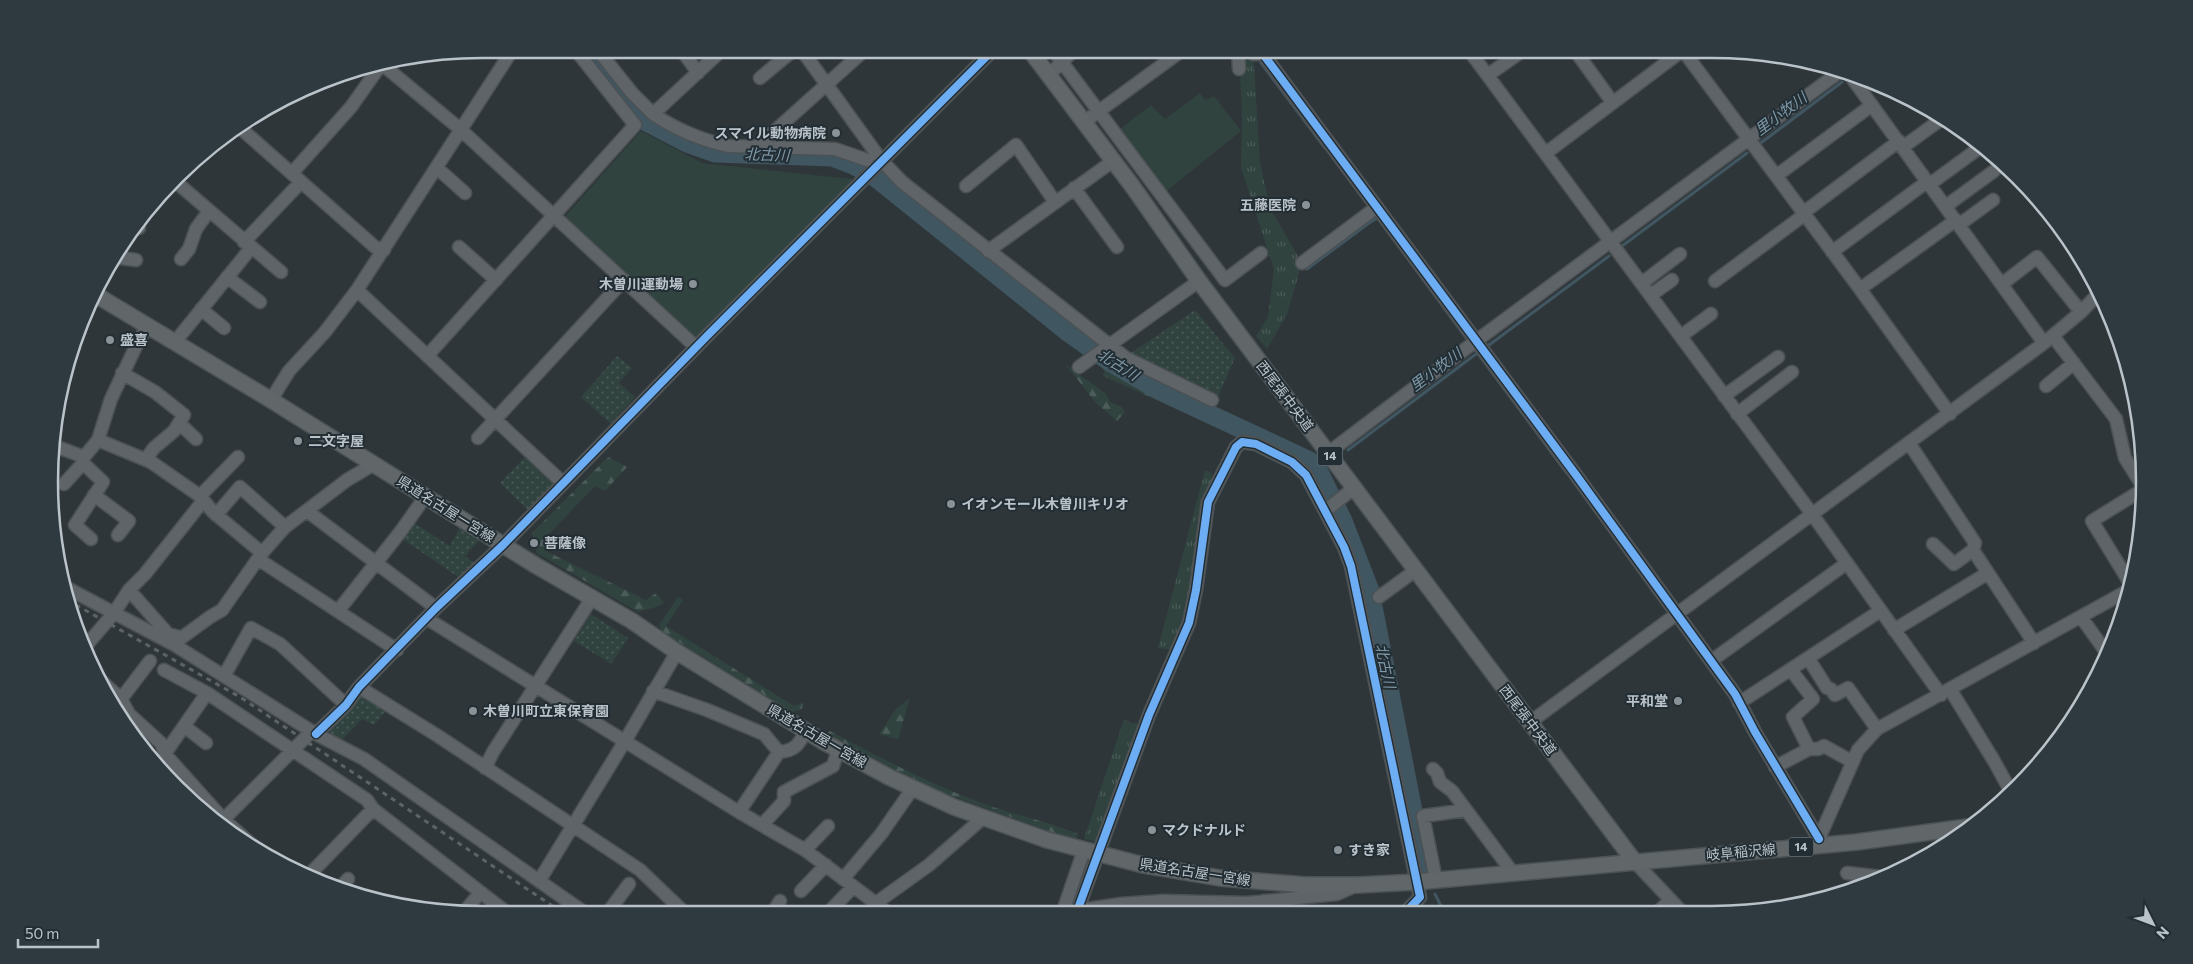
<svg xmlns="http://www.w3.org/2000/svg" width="2193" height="964" font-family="Commissioner,'Noto Sans JP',sans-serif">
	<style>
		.grass { fill: url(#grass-dots) }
		.forest { fill: url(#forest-firs) }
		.park { fill: url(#park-tufts) }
		.pitch { fill: #30433f }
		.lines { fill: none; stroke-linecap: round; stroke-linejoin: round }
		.stream { stroke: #405661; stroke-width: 3 }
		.river { stroke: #405661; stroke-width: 19 }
		.minor-casing { stroke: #4c5154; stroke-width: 15 }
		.major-casing { stroke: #4c5356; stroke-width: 18 }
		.minor { stroke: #5f6468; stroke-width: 12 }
		.major { stroke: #616669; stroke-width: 15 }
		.rail { stroke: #5d6366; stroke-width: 3; stroke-dasharray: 5 5; stroke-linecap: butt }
		.cycleway-casing { stroke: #222e34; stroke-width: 11 }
		.cycleway { stroke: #6dadf4; stroke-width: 8 }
		.poi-dot { fill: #899297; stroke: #222e34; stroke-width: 2 }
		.labels { text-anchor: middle; stroke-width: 4; stroke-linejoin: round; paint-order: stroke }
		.shield { fill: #222e34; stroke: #8c969c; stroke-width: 1 }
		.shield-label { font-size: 12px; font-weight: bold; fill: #bac3c9 }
		.poi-label { font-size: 14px; font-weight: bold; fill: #bac3c9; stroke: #222e34; text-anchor: start }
		.street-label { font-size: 14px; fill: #bac3c9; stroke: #222e34 }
		.water-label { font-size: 15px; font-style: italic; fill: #7f99a8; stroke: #222e34 }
		.rim { fill: none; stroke: #bac3c9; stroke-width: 2.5 }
	</style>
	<defs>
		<pattern id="grass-dots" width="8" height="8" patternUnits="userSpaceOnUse" patternTransform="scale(1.25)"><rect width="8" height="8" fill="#30433f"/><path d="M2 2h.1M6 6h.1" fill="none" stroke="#4c5c59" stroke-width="1.8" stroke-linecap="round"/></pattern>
		<pattern id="forest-firs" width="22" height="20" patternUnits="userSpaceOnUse" patternTransform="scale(1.25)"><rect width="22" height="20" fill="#30433f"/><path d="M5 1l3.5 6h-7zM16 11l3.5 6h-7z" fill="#4c5c59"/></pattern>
		<pattern id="park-tufts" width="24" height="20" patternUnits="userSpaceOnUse" patternTransform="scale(1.25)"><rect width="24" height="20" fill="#30433f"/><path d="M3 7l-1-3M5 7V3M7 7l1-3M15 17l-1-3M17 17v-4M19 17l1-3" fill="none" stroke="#4c5c59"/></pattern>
	</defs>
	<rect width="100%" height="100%" fill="#2f363a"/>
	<path class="grass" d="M1195,310L1235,358L1217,399L1128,355Z
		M617,356L632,368L619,383L635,397L611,424L581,397Z
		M525,457L553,483L528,510L500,483Z
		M414,523L450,546L460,527L481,538L465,556L479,567L464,581L404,540Z
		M591,614L628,638L611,664L574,641Z
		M357,689L386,711L374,725L362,719L340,742L320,730Z"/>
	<path class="forest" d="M1066,365L1106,394L1110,402L1122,407L1125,412L1117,421L1096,403Z
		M1105,367L1164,398L1196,412L1195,417L1103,376Z
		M608,457L627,467L605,491L595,486L548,535V552L646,600L656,593L664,603L656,607L638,612L537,553L532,533Z
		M678,597L683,600L666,626L794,706L803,703L802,709L792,712L663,632L659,625Z
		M910,698L898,739L879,734L896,709Z
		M830,731C882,759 934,786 990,806C1019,816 1049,822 1078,834L1076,841L928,787L826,734Z"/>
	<path class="park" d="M1239,49H1253L1260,163L1270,208L1302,263L1287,314L1267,349L1256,336L1268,317L1274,269L1241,168L1242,114Z
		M1205,470L1212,473L1196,590L1179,651L1158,648Z
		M1124,719L1132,723L1142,724L1103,843L1084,839Z"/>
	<path class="pitch" d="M1200,93L1205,100L1214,96L1241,131L1165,192L1115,133L1151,105L1165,119Z
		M641,131L702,163L861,180L696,347L561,221Z"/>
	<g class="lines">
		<path class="stream" d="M1261,63L1325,148
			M1758,145L1842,82
			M1622,246L1747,153
			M1307,269L1369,223L1377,218L1379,220
			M1417,271L1470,343
			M1485,348L1609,256
			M1476,351L1566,472
			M1348,450L1480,351
			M1435,894L1444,912"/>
		<path class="river" d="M585,49L625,101L643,120L687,143L715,153L832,157L851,164L875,177L1069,333L1110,362L1160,391L1310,461L1319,472L1343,521L1370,591L1421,852L1427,869"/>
		<defs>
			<path id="minor" d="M597,49L632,93L653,114L723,49
				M681,49L698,73
				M801,49L881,160L902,182L1126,358L1212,400
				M1052,49L1225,280L1261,253
				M1238,49L1239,69
				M1253,49V54H1263L1274,49
				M1468,49L1812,514L1941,695
				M1574,49L1613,103
				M1682,49L1860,289L1950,414
				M1263,54L1576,475L1735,694L1755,732L1819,839
				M383,65L460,129L696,347
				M1847,71L2044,343
				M1049,75L1075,49
				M1488,75L1525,49
				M760,78L795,49
				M653,114C677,130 700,140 729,146L835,149L867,160
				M1084,122L1184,49
				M238,126L375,247L384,250
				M758,146L866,49
				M1903,147L1943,118
				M1546,153L1683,50
				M437,168L465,193
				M292,173L351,107L380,66
				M1776,176L1872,105
				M176,182L281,272
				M1930,184L1982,146
				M966,186L1016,145L1055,202
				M1074,188L1117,247
				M1946,206L1994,171
				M1803,213L1899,141
				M1960,224L1993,200
				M138,227L139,228
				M244,242L301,182
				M459,247L496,280
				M988,251L1113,161
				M1832,252L1928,181
				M113,257L136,260
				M181,259L189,249L196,229L209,211
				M1302,263L1377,207
				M227,277L260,302
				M1715,281L1804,215
				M1642,283L1680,254
				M2002,284L2037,257L2081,312
				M1860,289L1956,220
				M357,290L563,483
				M1651,295L1672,280
				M201,309L224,328
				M1681,336L1711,314
				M2053,336L2116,419L2125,458L2142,485
				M175,342L251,248
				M428,355L635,125L575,49
				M1079,367L1199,281
				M122,373L155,392L184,415L174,431L154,448L146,459
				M2046,386L2074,363
				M1724,396L1778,357
				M271,400L289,371L325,332L357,290L513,49
				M1737,414L1792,372
				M179,423L196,439
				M478,438L624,280
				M98,440L151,462L200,496L213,512L262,553
				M1909,443L1975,543L1973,550L2034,643
				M55,446L84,457L98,440L111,399L137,344L148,325
				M1328,453L1476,341L1842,70
				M84,457L83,463L103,482L75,525L91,539
				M64,484L83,463
				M94,495L129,521L118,535
				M200,496L238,457
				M307,511L436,608
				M1325,511L1354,488
				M216,515L240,487L285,527
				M1933,544L1954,564L1973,550
				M258,559L397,650
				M2130,583L2092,521L2142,490
				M63,586L173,644L316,734L364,759L588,915
				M129,590L168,634L179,637
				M1379,597L1416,570
				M338,611L401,531L425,497
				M2081,617L2106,652
				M426,618L739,812L805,850L890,914
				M1894,630L1988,573
				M173,644L210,617L222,610L262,553L285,527L347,480L374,464
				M84,648L114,613L129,590L145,574L203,501
				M1808,658L1827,688L1831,689L1835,695L1848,688L1877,729
				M1711,661L1847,563
				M164,670L207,693L367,800L373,809L510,915
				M1791,670L1813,699L1793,717L1809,749
				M224,676L251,628L280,644L346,705
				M97,677L121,699L129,714L162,744L164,753L223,819L268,859
				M359,687L438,736L640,870L687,915
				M1950,689L1994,761L2011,792
				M653,691L707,710L764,734L779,752
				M121,699L150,661
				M1739,703L1880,611
				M1529,723L2044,343L2081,312L2100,292
				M184,726L206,743
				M316,734L346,705L359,687L436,608L503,545L708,335L994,49
				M159,762L207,693
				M1775,767L1809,749H1818L1824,746L1853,762
				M485,768L493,752L592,598
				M1433,769L1437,773L1440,782L1452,791L1513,873
				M739,812L779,752C795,751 799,744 806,731
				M219,824L312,731
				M763,824L784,801V792L833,766L838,750
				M1817,843L1858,750L1877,729L2129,590
				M805,850L828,826
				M1634,861L1682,912
				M1847,873L1882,877
				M308,876L373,809
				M843,879L881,834L913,788
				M1436,880L1423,816L1466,810
				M539,881L625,741L677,652
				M338,890L348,879
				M801,891L826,865
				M1264,901L1265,907L1270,913
				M876,903L929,865L984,817
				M464,912L480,893
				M1658,912L1670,900
				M772,914L780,901
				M827,914L853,887
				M1054,914L1121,904L1163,901L1247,903L1337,894L1355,886
				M1062,914L1084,850
				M1076,914L1149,715L1189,623L1196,590L1208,502L1236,447L1242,442L1256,444L1292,462L1306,475L1344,547L1351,566L1420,897L1405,913
				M606,915L629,884"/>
			<path id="major" d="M1029,49L1133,187L1199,281L1634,861
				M96,295L271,400L535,565L632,621L677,652L824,742L889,777L954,807L1047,840L1143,865L1220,878L1306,885H1358L1416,882L1857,842L1967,827"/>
		</defs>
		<use href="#minor" class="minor-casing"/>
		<use href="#major" class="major-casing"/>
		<use href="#minor" class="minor"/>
		<use href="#major" class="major"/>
		<path class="rail" d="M67,600L240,697L566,915"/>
		<defs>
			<path id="cycleway" d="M1263,54L1576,475L1735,694L1755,732L1819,839
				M316,734L346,705L359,687L436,608L503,545L708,335L994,49
				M1076,914L1149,715L1189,623L1196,590L1208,502L1236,447L1242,442L1256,444L1292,462L1306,475L1344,547L1351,566L1420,897L1405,913"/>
		</defs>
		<use href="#cycleway" class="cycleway-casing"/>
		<use href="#cycleway" class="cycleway"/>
	</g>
	<g class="poi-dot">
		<circle cx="836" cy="133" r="5"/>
		<circle cx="1306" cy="205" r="5"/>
		<circle cx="693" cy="284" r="5"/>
		<circle cx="110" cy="340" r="5"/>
		<circle cx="298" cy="441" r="5"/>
		<circle cx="951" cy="504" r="5"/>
		<circle cx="534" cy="543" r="5"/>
		<circle cx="1678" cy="701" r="5"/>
		<circle cx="473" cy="711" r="5"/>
		<circle cx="1152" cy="830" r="5"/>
		<circle cx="1338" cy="850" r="5"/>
	</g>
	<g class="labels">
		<g class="shield">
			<rect x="1317.5" y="446.5" width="25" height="19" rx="4"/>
			<rect x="1788.5" y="837.5" width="25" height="19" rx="4"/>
		</g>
		<g class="shield-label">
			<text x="1330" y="460">14</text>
			<text x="1801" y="851">14</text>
		</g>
		<g class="poi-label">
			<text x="826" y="138" text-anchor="end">スマイル動物病院</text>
			<text x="1296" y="210" text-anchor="end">五藤医院</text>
			<text x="683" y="289" text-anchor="end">木曽川運動場</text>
			<text x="120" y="345">盛喜</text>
			<text x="308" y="446">二文字屋</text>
			<text x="961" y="509">イオンモール木曽川キリオ</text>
			<text x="544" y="548">菩薩像</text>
			<text x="1668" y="706" text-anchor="end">平和堂</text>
			<text x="483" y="716">木曽川町立東保育園</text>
			<text x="1162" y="835">マクドナルド</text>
			<text x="1348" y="855">すき家</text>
		</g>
		<g class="street-label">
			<text transform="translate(1285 396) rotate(53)" y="5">西尾張中央道</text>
			<text transform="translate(446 509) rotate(32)" y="5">県道名古屋一宮線</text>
			<text transform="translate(1528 720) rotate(53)" y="5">西尾張中央道</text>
			<text transform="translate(817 736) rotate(30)" y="5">県道名古屋一宮線</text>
			<text transform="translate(1741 852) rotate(-5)" y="5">岐阜稲沢線</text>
			<text transform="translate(1195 872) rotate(9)" y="5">県道名古屋一宮線</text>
		</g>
		<g class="water-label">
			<text transform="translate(1781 114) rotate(-37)" y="5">里小牧川</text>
			<text transform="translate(767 155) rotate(2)" y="5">北古川</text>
			<text transform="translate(1118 365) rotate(32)" y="5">北古川</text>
			<text transform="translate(1436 370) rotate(-37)" y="5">里小牧川</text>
			<text transform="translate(1385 666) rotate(78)" y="5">北古川</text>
		</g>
	</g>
	<path d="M0 0H2193V964H0ZM482 58H1712A424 424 0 0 1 2136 482V482A424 424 0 0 1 1712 906H482A424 424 0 0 1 58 482V482A424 424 0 0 1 482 58Z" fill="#2e3a40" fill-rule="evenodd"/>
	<path class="rim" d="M482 58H1712A424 424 0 0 1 2136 482V482A424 424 0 0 1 1712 906H482A424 424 0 0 1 58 482V482A424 424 0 0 1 482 58Z"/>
	<g transform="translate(2153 924) rotate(132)" stroke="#222e34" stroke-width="4" paint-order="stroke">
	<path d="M0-4L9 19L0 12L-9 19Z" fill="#bac3c9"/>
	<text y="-8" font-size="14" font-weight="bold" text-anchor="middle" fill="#bac3c9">N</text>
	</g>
	<path d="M18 939v8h80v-8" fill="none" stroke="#bac3c9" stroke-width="2.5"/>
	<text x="25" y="939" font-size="15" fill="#bac3c9" stroke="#222e34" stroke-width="4" paint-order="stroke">50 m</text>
</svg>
